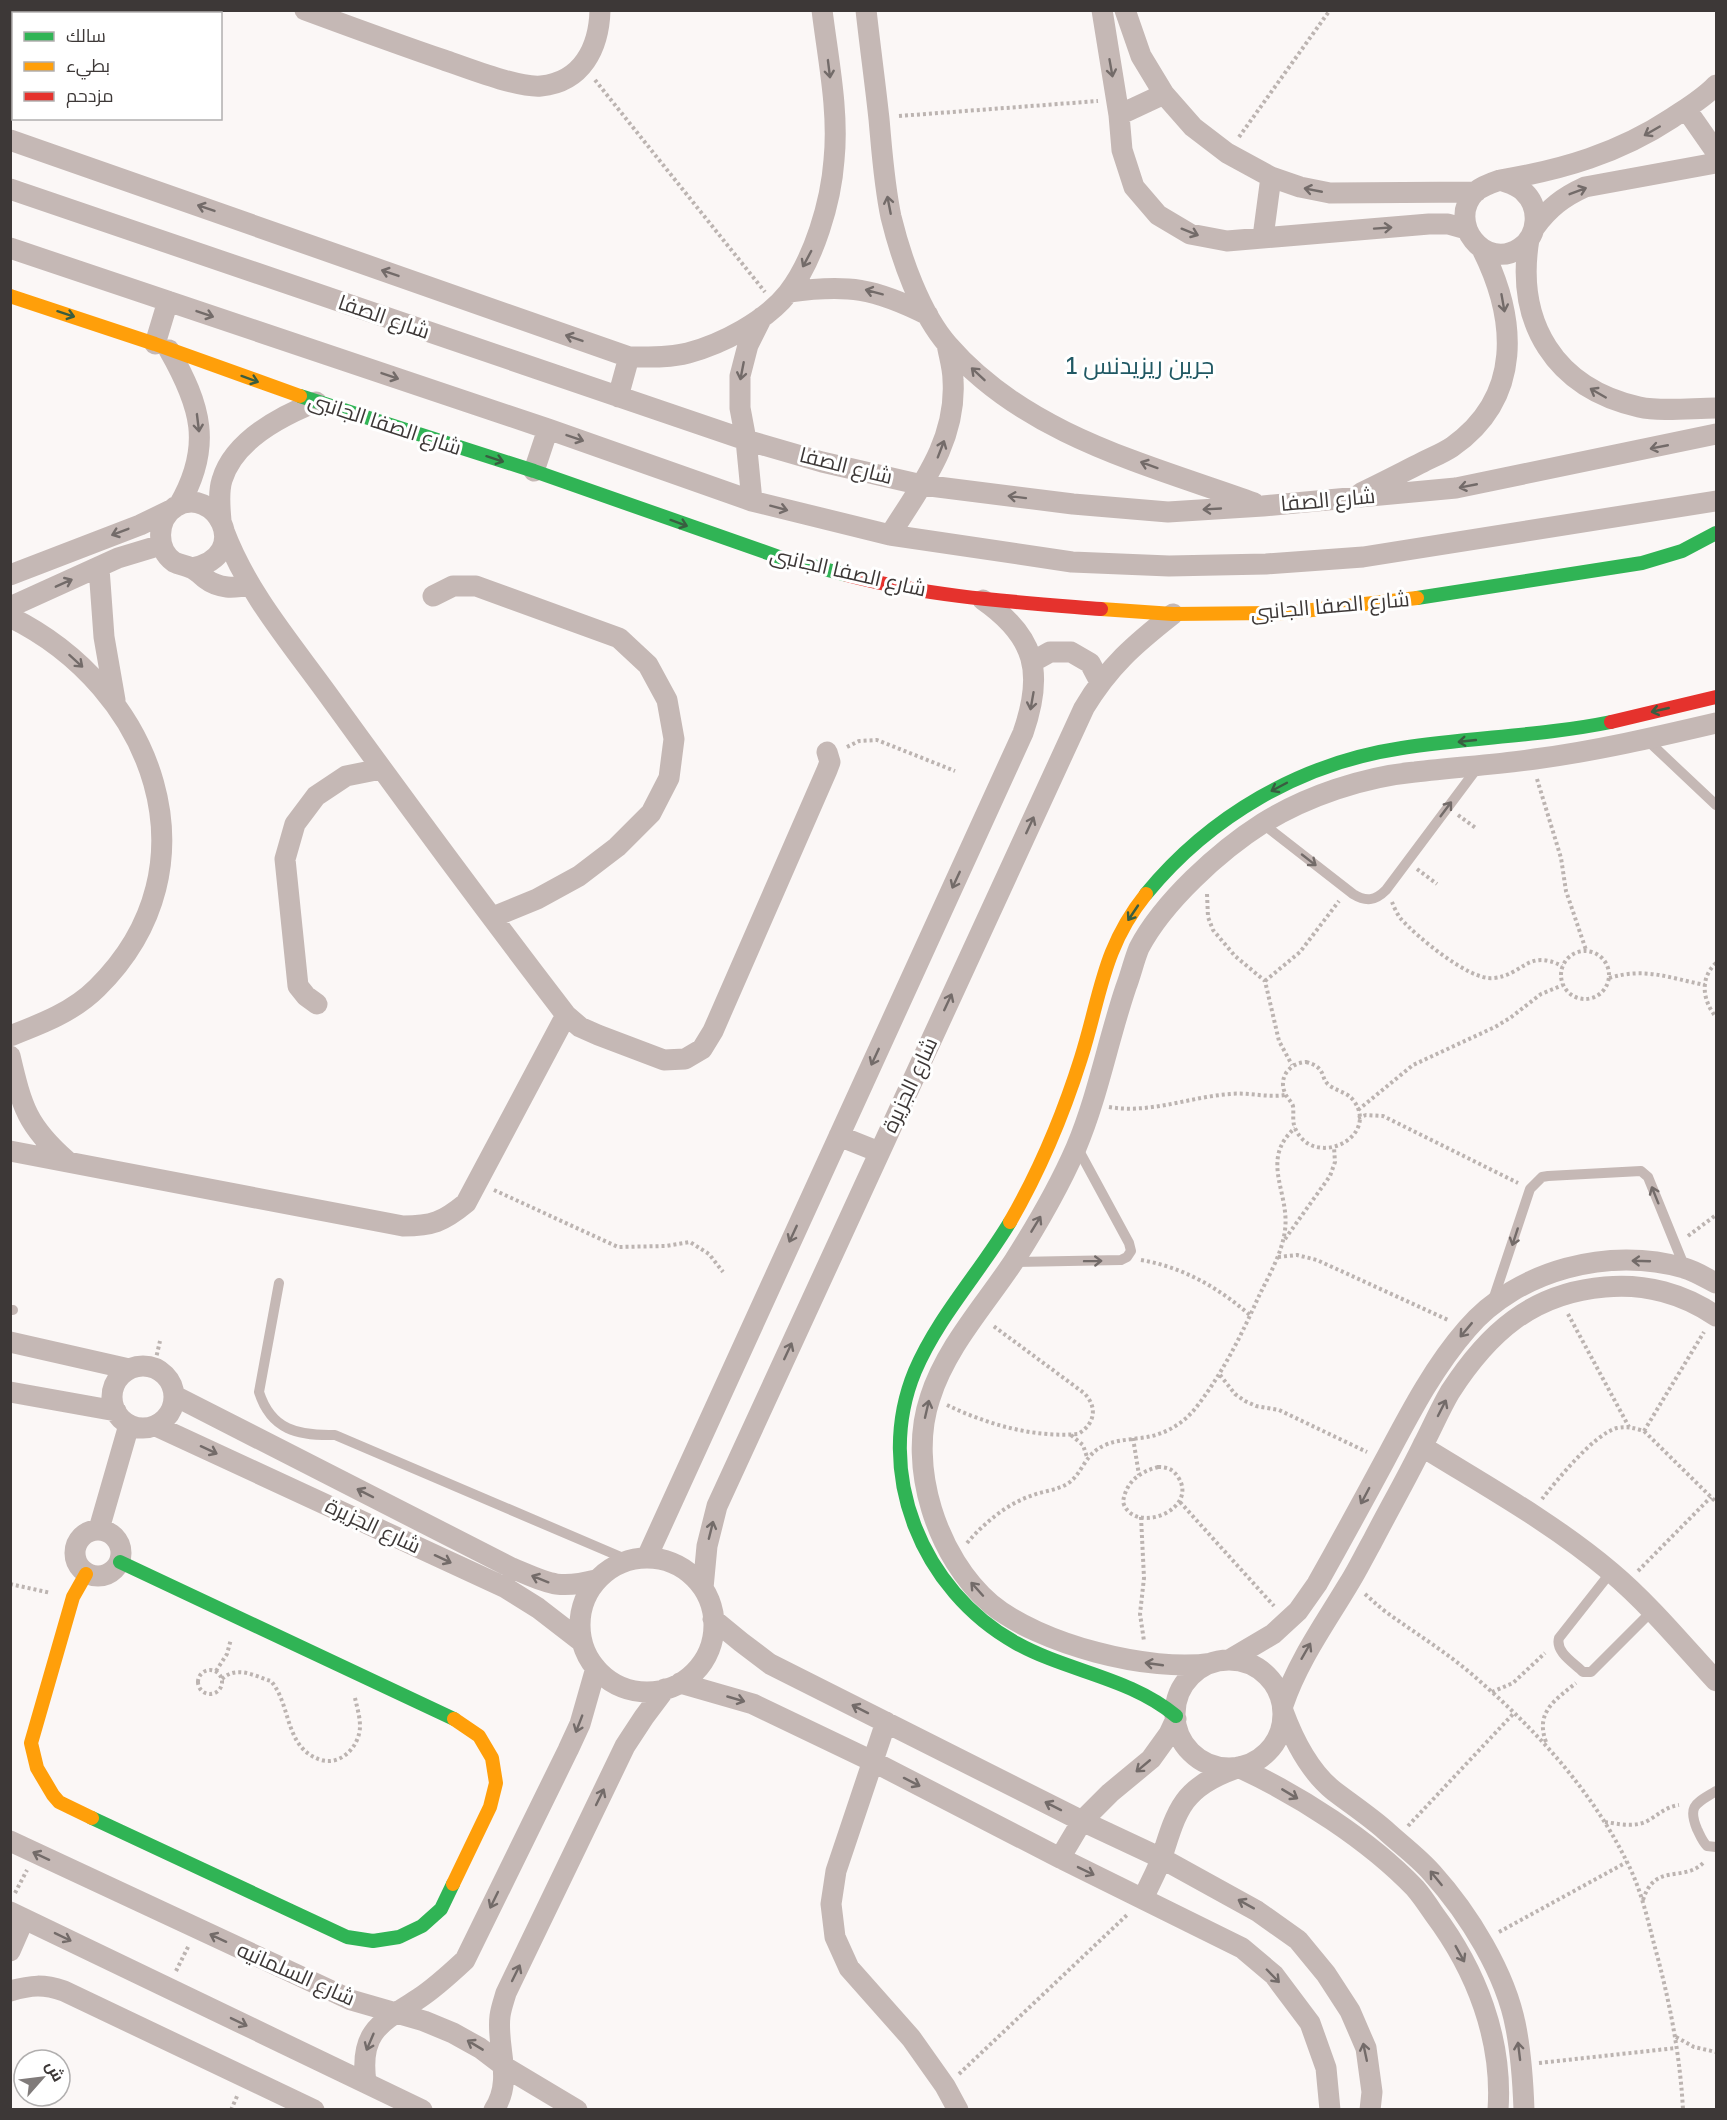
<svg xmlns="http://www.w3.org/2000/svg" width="1727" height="2120" font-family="'Golos Text',Cairo,sans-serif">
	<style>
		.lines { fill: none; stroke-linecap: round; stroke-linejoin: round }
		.path { stroke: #bcb4b1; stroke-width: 4; stroke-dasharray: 3 3; stroke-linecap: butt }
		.lane { stroke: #c5b8b5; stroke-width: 10 }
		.street { stroke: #c5b8b5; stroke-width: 21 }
		.fast { stroke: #30b455; stroke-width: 14 }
		.slow { stroke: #ff9f0a; stroke-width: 14 }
		.jam { stroke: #e5322d; stroke-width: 14 }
		.oneway { stroke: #736b69 }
		.oneway2 { stroke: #395d40 }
		.labels { text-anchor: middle; stroke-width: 6; stroke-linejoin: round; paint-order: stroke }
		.street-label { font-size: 21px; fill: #3d3837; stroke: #fff }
		.quarter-label { font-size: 24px; fill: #205863; stroke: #fff }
	</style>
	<rect width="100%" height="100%" fill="#fbf7f6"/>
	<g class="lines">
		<path class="path" d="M595,80L765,292
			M899,116L1098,101
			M1239,137L1330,10
			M847,747L859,741L877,740L955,771
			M1537,779L1561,858L1566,891L1586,950
			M1458,815L1477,829
			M1417,869L1437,884
			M1207,894L1208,917L1213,930L1235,956L1265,981L1279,1041L1292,1065
			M1392,902C1394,907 1397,914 1401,919C1416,936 1470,981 1493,978C1523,976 1527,948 1562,966
			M1561 975a24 24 0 1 1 48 0a24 24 0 1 1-48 0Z
			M1716,963C1699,979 1703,1001 1716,1017
			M1609,978C1646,967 1669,978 1705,985
			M1265,981L1300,952L1339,901
			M1306,1062C1328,1068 1319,1078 1330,1086C1339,1092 1347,1092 1354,1101C1380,1138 1313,1170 1295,1128C1292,1121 1294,1114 1293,1106C1291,1101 1287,1098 1285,1093C1278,1077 1290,1063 1306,1062Z
			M1109,1107C1150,1114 1189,1097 1230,1094C1249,1092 1267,1098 1285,1095
			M1358,1110L1413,1065L1495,1027L1510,1018L1541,994L1563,985
			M1358,1118L1366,1115L1383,1116L1518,1183
			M494,1190L618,1247L666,1246L690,1242L709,1254L723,1272
			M1688,1236L1716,1215
			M1285,1239L1330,1176L1335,1162L1334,1147
			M1278,1257L1297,1255L1317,1260L1448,1320
			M1141,1260C1183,1267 1219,1288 1251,1316
			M1568,1314L1629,1427
			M154,1367L160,1341
			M1220,1375L1235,1394L1245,1401L1256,1406L1279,1410L1367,1452
			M947,1405C986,1424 1034,1438 1078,1434C1095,1424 1098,1407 1084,1393L992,1325
			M1644,1431L1704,1332
			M1071,1435L1083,1445L1087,1457
			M1133,1438L1139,1475
			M1158,1467C1167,1467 1173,1469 1178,1477C1200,1510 1133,1536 1123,1502C1126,1482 1139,1472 1158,1467Z
			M1542,1499C1557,1480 1594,1434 1617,1428C1627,1426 1634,1428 1644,1431L1716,1502
			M1180,1502L1274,1606
			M1141,1517L1144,1578L1140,1614L1144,1641
			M967,1543C985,1522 1007,1504 1033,1495C1044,1491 1057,1490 1067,1484C1083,1474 1083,1455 1105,1445C1117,1440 1127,1440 1140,1438C1163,1436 1184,1424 1198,1405C1223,1372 1241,1336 1258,1298C1268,1277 1282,1254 1285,1230C1290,1192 1259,1160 1295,1128
			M1638,1571L1711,1497
			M10,1584L51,1593
			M1365,1594C1372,1600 1378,1606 1386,1612C1415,1633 1446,1652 1474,1676C1535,1729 1591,1789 1627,1862C1640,1887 1647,1916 1654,1944C1669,1998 1680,2053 1683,2110
			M198 1682a12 12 0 1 1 24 0a12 12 0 1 1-24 0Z
			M216,1671L227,1654L231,1639
			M222,1679C237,1665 254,1676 271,1681C292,1706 284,1748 321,1760C341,1766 360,1746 360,1726C360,1717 357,1707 355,1698
			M1492,1692L1513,1683L1545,1653
			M1546,1742C1535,1712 1555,1700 1576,1683
			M1605,1822C1619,1824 1636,1828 1649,1820C1659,1814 1666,1807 1679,1805
			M1408,1826L1514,1713
			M15,1893L27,1870
			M1643,1900C1655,1861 1685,1884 1705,1861
			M1499,1932L1627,1862
			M176,1971L189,1945
			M1676,2037L1694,2047L1716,2052
			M1539,2063L1676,2048
			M959,2074L1128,1914
			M231,2110L238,2094"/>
		<path class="lane" d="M1646,739L1716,805
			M1263,824L1353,894C1366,902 1375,901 1386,890L1478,767
			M1014,1262L1121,1260L1127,1257L1131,1251L1129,1243L1077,1147
			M279,1283L259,1392C271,1430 298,1436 335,1435L628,1560
			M1493,1300L1530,1189L1542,1177L1548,1176L1641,1171L1648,1177L1685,1268
			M10,1310H13
			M1611,1572L1559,1638C1555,1652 1574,1663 1583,1672H1591L1651,1612
			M1716,1791C1697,1803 1687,1805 1697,1829C1700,1835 1702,1841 1707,1846L1716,1847"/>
		<path class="street" d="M305,10C351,27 397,44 444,60C467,68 518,88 541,86C582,82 599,48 600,10
			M866,10C870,46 875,82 879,119C882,152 884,184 891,217C901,258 920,313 948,345C1026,435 1146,464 1254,503
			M1102,10L1119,115L1122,150L1134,187L1158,215L1190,234L1227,241L1429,224H1448L1466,229
			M1125,10L1141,56L1164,94L1193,127L1227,153L1271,177L1300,187L1330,193L1476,192
			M1686,109L1716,152
			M1119,115L1164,94
			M10,140L629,357C648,357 669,358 688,353C722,344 766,321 788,293C814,259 831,202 834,160C839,111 828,59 822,10
			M1500,180C1562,170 1619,153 1672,118C1687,108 1704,98 1716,85
			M1500,180C1508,183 1518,185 1524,192C1540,207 1539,235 1520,248C1485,272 1446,222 1475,192C1482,186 1491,183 1500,180Z
			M10,189L746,440L822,462L922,485L1073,504L1168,512L1263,506L1456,488L1716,434
			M1535,227C1549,208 1563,197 1585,187L1716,163
			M1263,237L1271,177
			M1529,239C1515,323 1555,388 1639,407C1661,412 1693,408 1716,408
			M10,248L548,429L752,501L890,535L1072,562L1169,566L1266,564L1363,557L1716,501
			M789,292C848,284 874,288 928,315
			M155,344L168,301
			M169,350C201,406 213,446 179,505
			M618,397L629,357
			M534,471L548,429
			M1361,493C1382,483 1403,472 1423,462C1433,457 1443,453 1452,447C1523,397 1517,319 1482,249
			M752,501L746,440L740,408V376L748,345L762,317
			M221,521C220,507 218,493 222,480C234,440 281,416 316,402
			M224,531C248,595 295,648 334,703C410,808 487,912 566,1015L580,1027L598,1035L664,1060L685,1059L702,1049L713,1031L827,770L830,762L827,752
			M890,535C920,487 957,441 953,380C953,368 949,356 947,344
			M99,568L104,637L115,700
			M192,568C255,555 214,483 175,507C157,519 155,549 174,562C180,565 185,565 191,568C196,570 201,575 206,579C211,583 220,586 227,587C234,588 242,586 250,586
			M10,575L140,525L173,509
			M433,596L453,586H476L619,638L648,665L667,700L674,739L669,778L651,813L617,847L579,876L537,899L493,917
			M10,607L118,558L161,545
			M10,617C153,687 221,866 97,988C73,1012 41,1024 10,1036
			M1032,662L1050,652H1071L1090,663L1100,682
			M317,1004L306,996L298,986L285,859L295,824L316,796L346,776L381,769
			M10,1056C22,1107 27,1126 67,1161
			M839,1136L879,1152
			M10,1151L403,1226C432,1226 443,1222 466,1203L566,1015
			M10,1342L129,1369
			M112 1397a31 31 0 1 1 62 0a31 31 0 1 1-62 0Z
			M10,1392L116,1411
			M175,1396L512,1568C548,1583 557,1590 596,1580
			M156,1426L506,1588L538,1608L582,1642
			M1423,1447C1486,1486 1553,1523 1611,1572C1649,1604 1682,1644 1716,1681
			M99,1529L129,1425
			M75 1553a23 23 0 1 1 46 0a23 23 0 1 1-46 0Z
			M647,1557L1023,733C1044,673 1036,637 983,600
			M580 1625a67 67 0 1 1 134 0a67 67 0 1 1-134 0Z
			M703,1588L707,1546L717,1506L1084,708C1109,666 1135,644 1173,614
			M713,1619L741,1642L770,1664L1082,1821L1161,1858L1257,1911L1298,1940L1326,1974L1350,2011L1366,2048L1372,2092L1370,2110
			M1229,1660L1273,1634L1298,1611L1317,1584C1340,1543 1363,1501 1385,1460C1409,1415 1433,1368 1467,1329C1517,1270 1610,1246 1684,1268C1695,1271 1706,1278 1716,1283
			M1175 1714a54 54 0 1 1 108 0a54 54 0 1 1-108 0Z
			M1212,1663C1150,1673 1039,1644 991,1604C937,1558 907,1466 930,1398C946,1347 985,1305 1014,1261C1037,1225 1059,1187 1076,1148C1098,1096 1108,1040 1126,987C1131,974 1134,960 1139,948C1163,902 1219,851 1263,823C1307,796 1363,777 1415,772C1455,767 1495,765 1535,759C1596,751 1656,737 1716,723
			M680,1683L753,1704L872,1761L1060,1858L1242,1948L1274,1975L1310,2023L1326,2068L1330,2110
			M1283,1705C1298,1661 1324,1625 1348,1585C1357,1571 1364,1556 1372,1542C1389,1509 1407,1478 1423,1445C1432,1428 1440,1409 1450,1392C1488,1333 1532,1293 1605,1287C1645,1283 1684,1294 1716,1316
			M1283,1711C1294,1741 1309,1771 1334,1791C1351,1804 1369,1816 1385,1830C1400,1844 1418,1857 1432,1873C1468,1913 1506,1973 1516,2028C1521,2054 1523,2082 1524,2110
			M886,1722L836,1871L831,1904L835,1937L849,1968L911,2038L945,2086L958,2110
			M1238,1767C1299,1795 1369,1840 1415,1888C1422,1896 1428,1905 1434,1914C1476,1970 1503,2039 1498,2110
			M10,1841L351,2000L424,2021L453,2033L480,2048L505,2067L577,2110
			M1060,1858L1082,1821L1110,1793L1151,1759L1169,1734L1176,1719
			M1143,1899C1149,1885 1157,1871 1162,1857C1177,1808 1184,1787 1234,1769
			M10,1912L422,2110
			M10,1951L24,1919
			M10,1991C32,1985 43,1984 64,1991L314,2110
			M366,2082C359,2032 380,2023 418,1999C435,1988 450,1974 465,1960L568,1750L580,1724L596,1668
			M494,2110C514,2079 496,2048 500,2016C501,2008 504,2000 506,1993L625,1746L644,1717L665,1689"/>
		<path class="fast" d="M300,396L534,471L782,558L847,575
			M1417,598L1642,563L1682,551L1716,533
			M1146,894C1210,816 1301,763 1402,748C1472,737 1542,736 1611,722
			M1010,1222C980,1272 938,1317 915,1371C873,1472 922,1591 1016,1643C1068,1672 1129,1677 1176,1716
			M120,1562L454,1719
			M92,1818L347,1937L373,1941L399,1937L422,1926L441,1909L453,1884"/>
		<path class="slow" d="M10,296L155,344L300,396
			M1101,609L1173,614L1286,613L1417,598
			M1010,1222C1040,1170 1063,1115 1081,1058C1101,995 1102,949 1146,894
			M86,1574L73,1597L31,1743L37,1768L53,1795L59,1802L92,1818
			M453,1884L490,1807L496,1783L492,1758L479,1736L454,1719"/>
		<path class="jam" d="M847,575C930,597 1015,602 1101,609
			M1611,722L1716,697"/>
	</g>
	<defs><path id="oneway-shaft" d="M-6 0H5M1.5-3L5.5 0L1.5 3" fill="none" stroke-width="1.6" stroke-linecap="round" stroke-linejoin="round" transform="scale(1.5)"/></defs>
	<g class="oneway">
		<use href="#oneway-shaft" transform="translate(1111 68) rotate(80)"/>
		<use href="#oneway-shaft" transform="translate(829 69) rotate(83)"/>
		<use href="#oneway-shaft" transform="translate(1652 131) rotate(150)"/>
		<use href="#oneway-shaft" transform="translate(1313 190) rotate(-169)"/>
		<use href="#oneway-shaft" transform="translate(1578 191) rotate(-21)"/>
		<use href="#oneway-shaft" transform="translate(889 205) rotate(-101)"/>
		<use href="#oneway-shaft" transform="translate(206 208) rotate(-161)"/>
		<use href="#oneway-shaft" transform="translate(1383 228) rotate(-4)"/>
		<use href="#oneway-shaft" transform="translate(1190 232) rotate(22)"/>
		<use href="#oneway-shaft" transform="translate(807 259) rotate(118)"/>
		<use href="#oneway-shaft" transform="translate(390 273) rotate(-161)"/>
		<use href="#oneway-shaft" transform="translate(874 292) rotate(-165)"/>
		<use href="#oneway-shaft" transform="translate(1503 303) rotate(80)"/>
		<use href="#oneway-shaft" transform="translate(205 314) rotate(19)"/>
		<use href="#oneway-shaft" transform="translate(574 338) rotate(-161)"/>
		<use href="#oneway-shaft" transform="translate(742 371) rotate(101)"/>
		<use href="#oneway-shaft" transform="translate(978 374) rotate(-137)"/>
		<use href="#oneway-shaft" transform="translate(390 376) rotate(19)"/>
		<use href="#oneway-shaft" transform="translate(1598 393) rotate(-150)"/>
		<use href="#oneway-shaft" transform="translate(198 423) rotate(83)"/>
		<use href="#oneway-shaft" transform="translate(575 438) rotate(19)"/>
		<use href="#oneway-shaft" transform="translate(1659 447) rotate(169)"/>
		<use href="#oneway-shaft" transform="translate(941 449) rotate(-69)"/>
		<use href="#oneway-shaft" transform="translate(1149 465) rotate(-160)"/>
		<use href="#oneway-shaft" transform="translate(1468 486) rotate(169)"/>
		<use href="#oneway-shaft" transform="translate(1017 497) rotate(-173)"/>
		<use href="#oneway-shaft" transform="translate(779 508) rotate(15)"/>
		<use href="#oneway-shaft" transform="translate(1212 509) rotate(177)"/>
		<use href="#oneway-shaft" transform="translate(120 532) rotate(159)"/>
		<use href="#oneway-shaft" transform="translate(64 583) rotate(-24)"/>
		<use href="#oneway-shaft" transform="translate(76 661) rotate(42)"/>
		<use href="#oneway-shaft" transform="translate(1032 701) rotate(100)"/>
		<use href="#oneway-shaft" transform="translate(1446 809) rotate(-53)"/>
		<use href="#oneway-shaft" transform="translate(1030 825) rotate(-65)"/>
		<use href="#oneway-shaft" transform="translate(1309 860) rotate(38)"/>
		<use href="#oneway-shaft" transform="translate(956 880) rotate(115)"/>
		<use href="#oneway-shaft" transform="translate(948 1002) rotate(-65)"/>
		<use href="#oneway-shaft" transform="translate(875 1057) rotate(115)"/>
		<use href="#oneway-shaft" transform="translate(1655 1195) rotate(-112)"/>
		<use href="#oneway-shaft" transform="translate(1036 1224) rotate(-59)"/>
		<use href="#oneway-shaft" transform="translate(793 1234) rotate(115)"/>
		<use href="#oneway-shaft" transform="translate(1515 1237) rotate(108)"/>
		<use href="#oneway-shaft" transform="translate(1093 1261) rotate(-1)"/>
		<use href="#oneway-shaft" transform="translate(1641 1261) rotate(-178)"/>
		<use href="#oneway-shaft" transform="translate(1466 1330) rotate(130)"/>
		<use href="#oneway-shaft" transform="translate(788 1351) rotate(-65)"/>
		<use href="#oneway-shaft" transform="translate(1442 1408) rotate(-63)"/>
		<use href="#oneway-shaft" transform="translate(927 1409) rotate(-77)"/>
		<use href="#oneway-shaft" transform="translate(209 1450) rotate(25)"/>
		<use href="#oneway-shaft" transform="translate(365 1493) rotate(-153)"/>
		<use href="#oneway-shaft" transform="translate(1365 1496) rotate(118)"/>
		<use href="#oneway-shaft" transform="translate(711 1530) rotate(-76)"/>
		<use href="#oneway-shaft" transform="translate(443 1559) rotate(25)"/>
		<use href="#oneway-shaft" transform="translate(540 1579) rotate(-158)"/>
		<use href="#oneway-shaft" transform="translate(977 1589) rotate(-132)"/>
		<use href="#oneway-shaft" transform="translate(1306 1651) rotate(-60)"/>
		<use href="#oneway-shaft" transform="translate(1154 1664) rotate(-172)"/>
		<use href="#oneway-shaft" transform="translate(736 1699) rotate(16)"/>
		<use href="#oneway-shaft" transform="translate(860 1709) rotate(-153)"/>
		<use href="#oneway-shaft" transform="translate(579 1724) rotate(111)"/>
		<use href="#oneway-shaft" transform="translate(1143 1766) rotate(140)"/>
		<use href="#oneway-shaft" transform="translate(912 1782) rotate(27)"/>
		<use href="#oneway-shaft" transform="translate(1290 1794) rotate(31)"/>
		<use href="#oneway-shaft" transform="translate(600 1797) rotate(-64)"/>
		<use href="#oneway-shaft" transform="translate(1053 1806) rotate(-153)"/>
		<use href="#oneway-shaft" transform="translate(41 1856) rotate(-155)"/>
		<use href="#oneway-shaft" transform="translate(1086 1871) rotate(26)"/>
		<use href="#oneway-shaft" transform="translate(1436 1878) rotate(-129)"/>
		<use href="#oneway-shaft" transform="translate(494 1900) rotate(116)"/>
		<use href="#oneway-shaft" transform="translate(1246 1904) rotate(-151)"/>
		<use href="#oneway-shaft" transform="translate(63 1937) rotate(26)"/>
		<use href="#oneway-shaft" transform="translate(218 1938) rotate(-155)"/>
		<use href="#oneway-shaft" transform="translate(1460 1954) rotate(61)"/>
		<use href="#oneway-shaft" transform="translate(516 1973) rotate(-64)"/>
		<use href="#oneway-shaft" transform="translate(1273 1976) rotate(46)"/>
		<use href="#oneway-shaft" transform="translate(239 2022) rotate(26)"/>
		<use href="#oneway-shaft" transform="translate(370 2042) rotate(113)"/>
		<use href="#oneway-shaft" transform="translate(475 2045) rotate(-149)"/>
		<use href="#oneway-shaft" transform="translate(1519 2051) rotate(-97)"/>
		<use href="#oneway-shaft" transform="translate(1365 2052) rotate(-102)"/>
	</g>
	<g class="oneway2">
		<use href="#oneway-shaft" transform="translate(66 314) rotate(18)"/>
		<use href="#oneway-shaft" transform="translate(250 379) rotate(20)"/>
		<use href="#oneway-shaft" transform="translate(495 459) rotate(18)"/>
		<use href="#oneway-shaft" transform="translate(679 523) rotate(20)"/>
		<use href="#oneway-shaft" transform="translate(1660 710) rotate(167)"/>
		<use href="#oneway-shaft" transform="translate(1467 741) rotate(174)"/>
		<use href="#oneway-shaft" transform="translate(1279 787) rotate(152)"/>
		<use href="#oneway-shaft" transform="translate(1133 913) rotate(124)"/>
	</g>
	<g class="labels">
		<g class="street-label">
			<text transform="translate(384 317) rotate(19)" y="7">شارع الصفا</text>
			<text transform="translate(385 424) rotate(18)" y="7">شارع الصفا الجانبى</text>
			<text transform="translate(846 466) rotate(14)" y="7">شارع الصفا</text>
			<text transform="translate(1328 500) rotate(-5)" y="7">شارع الصفا</text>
			<text transform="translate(848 572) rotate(13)" y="7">شارع الصفا الجانبى</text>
			<text transform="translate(1330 606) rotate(-5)" y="7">شارع الصفا الجانبى</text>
			<text transform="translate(910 1085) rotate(-65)" y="7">شارع الجزيرة</text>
			<text transform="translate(373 1526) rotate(25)" y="7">شارع الجزيرة</text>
			<text transform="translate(296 1974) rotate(24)" y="7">شارع السلمانيه</text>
		</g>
		<g class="quarter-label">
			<text x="1140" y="374">جرين ريزيدنس 1</text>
		</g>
	</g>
	<rect width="1727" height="2120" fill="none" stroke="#3d3837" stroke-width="24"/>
	<rect x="12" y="12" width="210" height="108" fill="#ffffff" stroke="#b1afaf" stroke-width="1.5"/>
	<rect x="24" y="32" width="30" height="9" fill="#30b455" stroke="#b1afaf" stroke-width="1.5"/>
	<text x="66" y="42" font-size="18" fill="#3d3837">سالك</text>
	<rect x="24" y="62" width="30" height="9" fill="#ff9f0a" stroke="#b1afaf" stroke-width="1.5"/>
	<text x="66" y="72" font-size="18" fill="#3d3837">بطيء</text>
	<rect x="24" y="92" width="30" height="9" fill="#e5322d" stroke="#b1afaf" stroke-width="1.5"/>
	<text x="66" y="102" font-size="18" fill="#3d3837">مزدحم</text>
	<g transform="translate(42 2078) rotate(62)"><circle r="28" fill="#ffffff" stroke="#b1afaf" stroke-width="1.5"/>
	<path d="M0-4.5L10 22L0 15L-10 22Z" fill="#807b7a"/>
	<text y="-9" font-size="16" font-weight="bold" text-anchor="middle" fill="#3d3837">ش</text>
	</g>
</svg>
